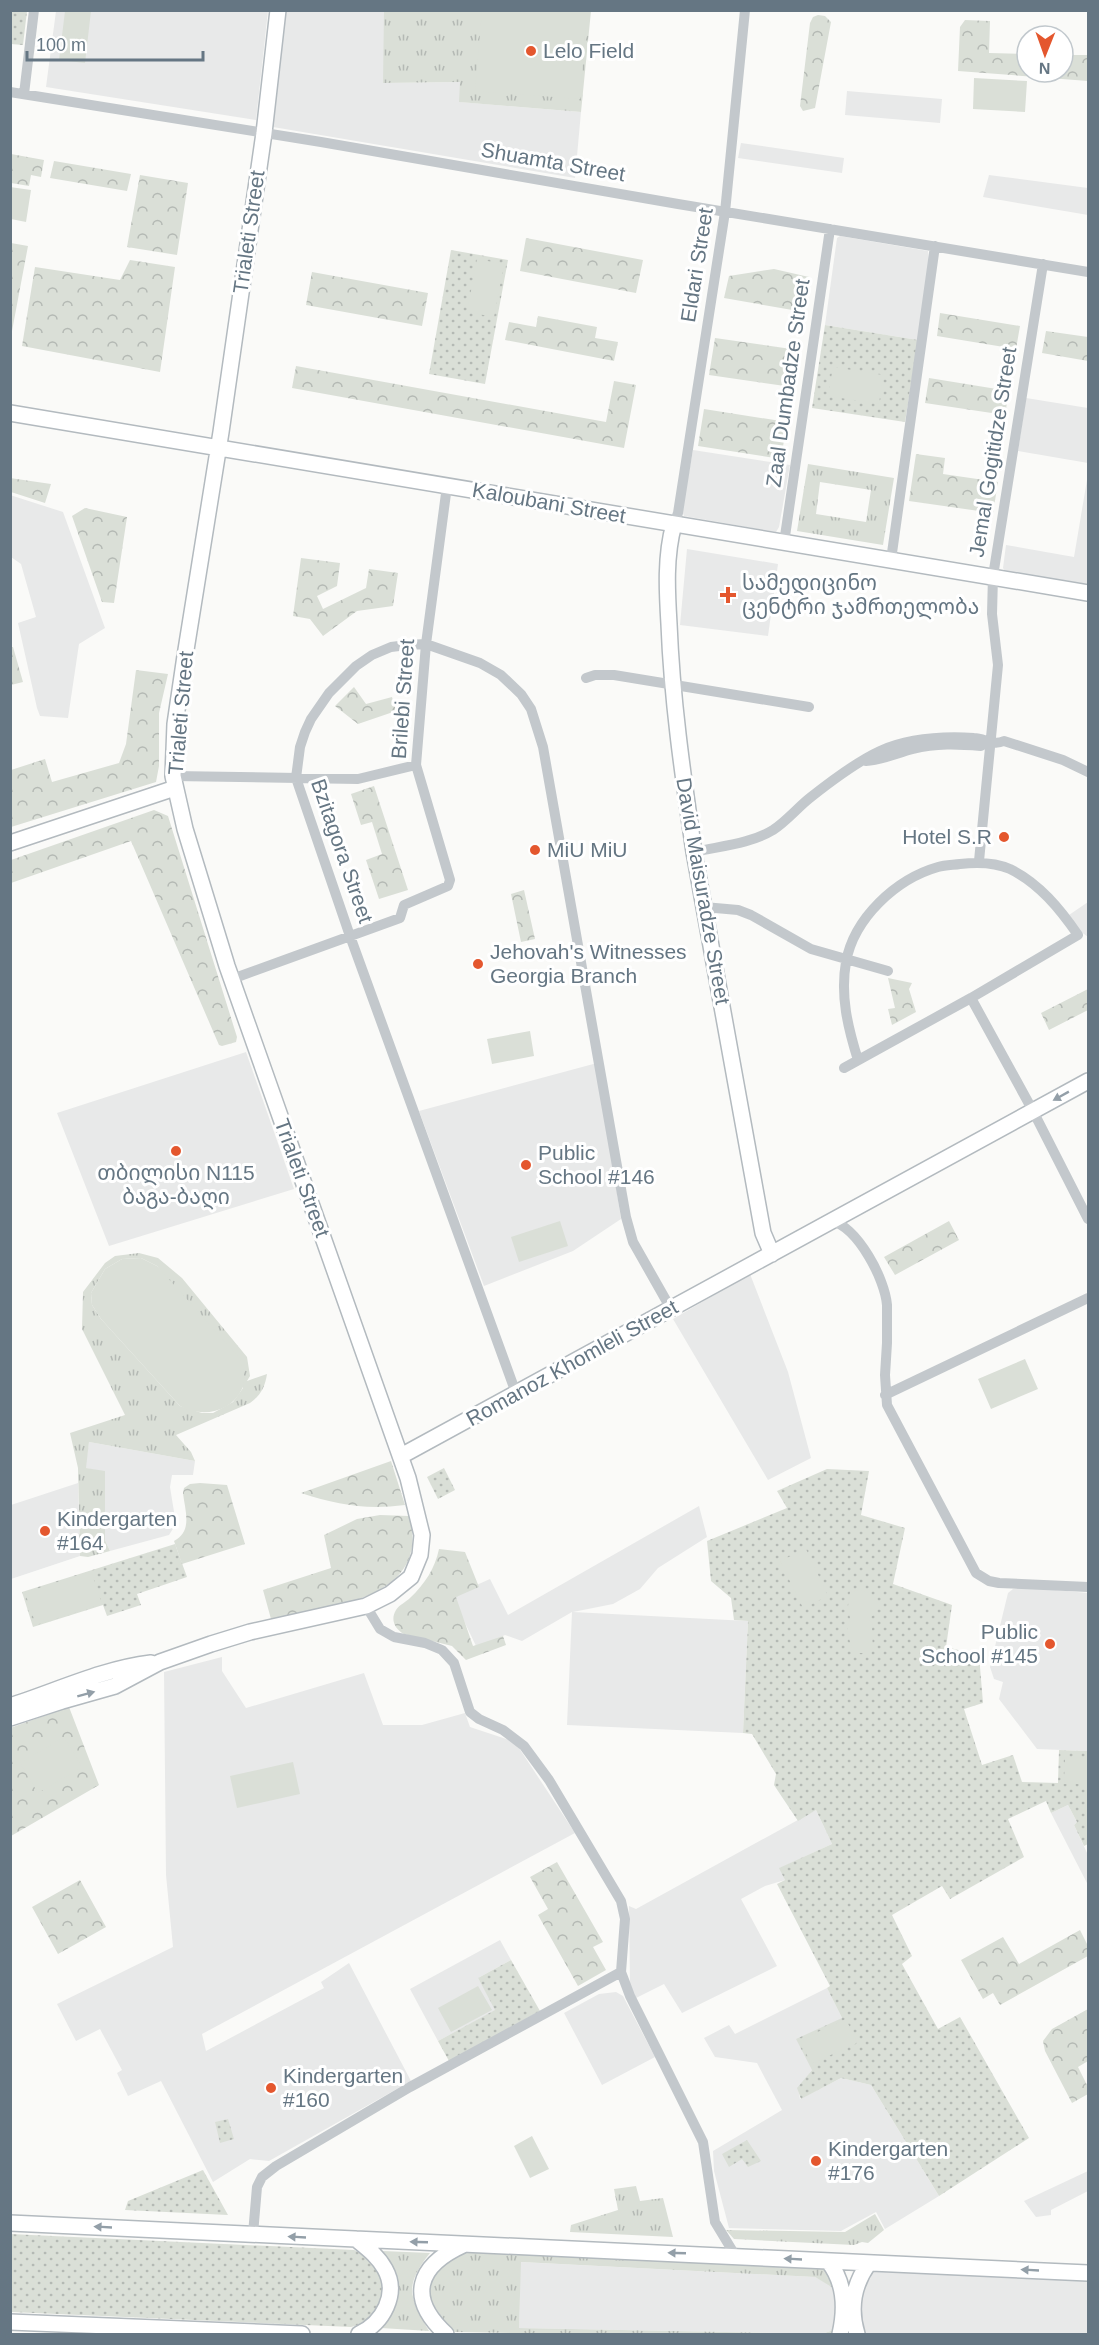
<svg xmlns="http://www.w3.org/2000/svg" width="1099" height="2345" font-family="Arial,'Noto Sans Georgian',sans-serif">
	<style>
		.built { fill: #e8e9e9 }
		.grass { fill: url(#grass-tufts); fill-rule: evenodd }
		.forest { fill: url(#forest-crowns) }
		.park { fill: url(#park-dots) }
		.pitch { fill: #dadfd7 }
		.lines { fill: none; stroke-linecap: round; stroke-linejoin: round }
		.secondary-casing { stroke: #b3babf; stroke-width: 18 }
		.street { stroke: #c3c8cc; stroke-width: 10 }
		.secondary { stroke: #fff; stroke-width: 15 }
		.oneway { fill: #939fa8 }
		.poi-dot { fill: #e4572e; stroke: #fff; stroke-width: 2 }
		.labels { text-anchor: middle; stroke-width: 6; stroke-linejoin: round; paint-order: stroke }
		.poi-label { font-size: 21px; fill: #657683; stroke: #fff; text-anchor: start }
		.street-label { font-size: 21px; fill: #657683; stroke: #fff }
	</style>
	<defs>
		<pattern id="grass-tufts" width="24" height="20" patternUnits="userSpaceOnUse" patternTransform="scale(1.5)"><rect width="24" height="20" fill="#dadfd7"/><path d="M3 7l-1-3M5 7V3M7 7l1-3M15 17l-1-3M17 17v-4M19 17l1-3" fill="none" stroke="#b4b9b4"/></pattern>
		<pattern id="forest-crowns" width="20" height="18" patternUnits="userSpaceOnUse" patternTransform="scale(1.5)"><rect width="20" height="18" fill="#dadfd7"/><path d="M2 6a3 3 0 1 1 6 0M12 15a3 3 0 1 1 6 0" fill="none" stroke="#b4b9b4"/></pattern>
		<pattern id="park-dots" width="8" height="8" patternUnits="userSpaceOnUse" patternTransform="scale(1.5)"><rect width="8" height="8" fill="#dadfd7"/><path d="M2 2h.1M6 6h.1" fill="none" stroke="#b4b9b4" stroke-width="1.8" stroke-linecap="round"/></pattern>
	</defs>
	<rect width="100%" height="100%" fill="#fafaf8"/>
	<path class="built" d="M286,10L384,11V83L461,82L460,102L581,112L575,178L273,127L270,125Z
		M56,11H268L256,120L46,87Z
		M847,91L942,99L940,123L845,115Z
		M741,143L844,158L842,173L738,158Z
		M989,175L1088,188V215L983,197Z
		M840,236L928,251L929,261L918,340L825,325L837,238Z
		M1026,398L1088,408V463L1018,451Z
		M693,450L790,465L779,527L776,532L684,516L682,511Z
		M1088,474V584L1005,571L1003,568L1006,545L1074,557Z
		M10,495L63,512L105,628L79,644L68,718L40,716L37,708L18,623L36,617L21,564L11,557Z
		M687,549L778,564L768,636L680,625Z
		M1088,902V937L1080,931L1069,915Z
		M246,1052L294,1189L109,1246L57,1113Z
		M597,1063L621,1219L573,1251L484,1286L419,1111Z
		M750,1274L788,1372L811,1458L768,1480L673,1319Z
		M89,1442L195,1461L193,1475H172L170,1487L176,1524L169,1535L110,1551L105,1540V1472L85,1468Z
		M78,1483L80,1556L11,1579V1505Z
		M699,1506L707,1537L658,1568L640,1589L613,1604L573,1612L748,1621L743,1733L567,1725L572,1612L522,1641L505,1635L477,1648L452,1596L490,1579L508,1615Z
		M1021,1587L1088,1593V1751L1037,1749L999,1699L1003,1682L994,1679L990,1667L1008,1593L1013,1589Z
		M222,1657V1671L246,1708L364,1673L383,1725H422L465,1713L470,1727L515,1742L575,1833L202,2034L206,2051L324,1988L321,1982L349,1963L411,2081L269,2161L250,2159L213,2182L161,2081L128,2096L117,2073L122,2070L100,2029L76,2041L57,2004L173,1947L166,1875L164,1672Z
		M1068,1805L1077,1822L1074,1825L1088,1855V1885L1051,1813Z
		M816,1810L832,1844L780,1868L785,1880L765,1886L741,1899L777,1966L682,2013L664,1984L636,1998L630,1984L629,1906L636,1909Z
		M500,1940L511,1960L478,1978L496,2010L438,2041L410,1989Z
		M827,1988L842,2018L812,2070L798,2088L800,2099L841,2078L871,2085L939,2196L885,2229L876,2212L841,2231L729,2228L714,2171L713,2151L782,2110L757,2063L715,2057L704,2038L729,2025L735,2034Z
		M616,1992L623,1996L655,2057L602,2085L564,2013L599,1994Z
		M1088,2171V2191L1051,2210V2215L1036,2217L1024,2201Z
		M520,2262L815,2277L835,2288L836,2329L822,2334L519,2328Z
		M867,2271L1088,2281V2334H861L857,2312Z"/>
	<path class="grass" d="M384,11H591L581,112L459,102L460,82L383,83Z
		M808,464L894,478L883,545L797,531ZM820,482L871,490L866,522L816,514Z
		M139,1253L158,1258L182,1278L247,1357L250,1376L247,1381L267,1374C265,1387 261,1395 250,1403L176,1435L191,1452L195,1461L89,1442L86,1468L105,1471V1540L110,1551L88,1557L80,1556L78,1468L70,1433L125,1415L82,1329L83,1292L105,1263L115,1256ZM141,1258L157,1266L243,1388L233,1402L213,1413H202L180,1406L101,1319L92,1305L91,1293L105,1269L122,1259Z
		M636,2186L640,2201L663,2198L673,2237L570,2232L571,2225L618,2210L614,2189Z
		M875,2214L884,2230L868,2243L862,2242L854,2245L734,2239L726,2230L845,2232Z
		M383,2251L430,2253C404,2286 409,2296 429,2331L381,2328C402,2299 400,2280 383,2251Z
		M461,2252L820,2267L830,2269L836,2277V2334H555L455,2332L444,2324L427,2299C431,2270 436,2266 461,2252ZM521,2262L815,2277L835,2289L836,2329L822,2334L519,2328Z"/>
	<path class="forest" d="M818,15L825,16L831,22L815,108L803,111L800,106L810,23L813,17Z
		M965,20L990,21L989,53L1027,54V72H1063V55H1088V81L958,71L960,27Z
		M11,154L44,160L41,177L31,175L29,186L11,183Z
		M54,161L131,174L127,191L50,178Z
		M140,175L188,183L177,255L127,247Z
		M526,238L643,260L636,293L520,271Z
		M11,243L28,246L12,331L10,330Z
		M130,260L175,267L160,372L22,346L35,267L120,280Z
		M774,269L809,277L804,312L724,298L729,276Z
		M312,272L428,293L422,326L306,305Z
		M940,313L1020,326L1016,349L937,336Z
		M538,316L597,327L595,338L618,342L614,361L505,340L509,322L536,327Z
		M1046,331L1088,337V361L1042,353Z
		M715,338L798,350L792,387L709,375Z
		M296,366L606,422L614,381L636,385L624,448L292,388Z
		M929,378L1009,391L1005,415L925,403Z
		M704,409L787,422L781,459L698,446Z
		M916,454L945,458L943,474L998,482L993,513L909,501Z
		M10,478L51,484L45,503L11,492Z
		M85,508L127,517L114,603L102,602L72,516Z
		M301,558L340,563L337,586L317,596L323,609L366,588L369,569L398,573L393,606L357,611L323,636L310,619L293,616Z
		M11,647H13L23,682L11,685Z
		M136,670L168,674L159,713V766L156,782L11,827V770L45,759L52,782L119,763L126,744Z
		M354,687L366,704L392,697L396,711L358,724L335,706Z
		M374,786L408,890L379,899L366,860L382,854L372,822L361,825L351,794Z
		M154,810L168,816L237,1037L236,1042L222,1046L219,1045L131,841L11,883V860Z
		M524,890L535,939L521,942L511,894Z
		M888,978L912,983L909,989L916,1012L892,1025L888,1009L895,1008Z
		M1088,989V1010L1049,1030L1041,1013Z
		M949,1221L959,1240L895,1275L884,1257Z
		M391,1461L405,1505C366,1510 338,1505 301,1493Z
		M200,1483L227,1485L245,1544L182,1564L174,1541C193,1531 185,1511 183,1493L184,1488L190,1484Z
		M380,1515L409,1516C433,1600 327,1607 271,1619L263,1590L331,1568L324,1535L357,1519Z
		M439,1549L465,1552L479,1587L456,1597L473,1646L503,1636L506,1645L466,1660L452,1646L404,1634C395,1629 390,1620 396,1610C399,1605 406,1602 410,1598C425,1584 435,1568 439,1549Z
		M69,1707L99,1785L11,1836L10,1728Z
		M557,1862L603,1942L593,1947L606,1970L578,1986L538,1915L548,1909L530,1877Z
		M80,1880L106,1927L58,1954L32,1907Z
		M1080,1930L1088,1946V1956L1000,2005L993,1993L983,1999L961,1960L1003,1937L1019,1964Z
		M1088,2009V2061L1078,2067L1088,2087V2094L1072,2103L1045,2051L1043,2041L1052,2029Z"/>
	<path class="park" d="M11,10L27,11L23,45L11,44Z
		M451,250L508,260L485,384L429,374Z
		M825,325L918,340L905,422L812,408Z
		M444,1468L455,1490L438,1499L427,1477Z
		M827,1469L869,1471L861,1515L905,1528L893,1584L952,1605L946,1647L979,1655L983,1703L964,1709L982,1765L1013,1755L1022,1782L1058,1783L1059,1750L1088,1751V1844L1084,1846L1074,1825L1077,1822L1068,1805L1051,1813L1046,1801L1008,1819L1024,1857L950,1899L942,1886L892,1915L912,1956L902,1964L938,2029L960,2017L1029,2138L939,2196L871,2085L841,2078L801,2099L797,2088L812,2070L796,2039L842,2018L827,1988L830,1986L777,1884L785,1880L779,1868L832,1844L816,1810L798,1821L774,1785L776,1774L752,1734L743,1733L748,1621L734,1620L731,1598L711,1581L707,1541L787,1508L777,1491Z
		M175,1544L187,1577L137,1594L141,1605L107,1616L103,1605L33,1627L22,1592Z
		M511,1960L540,2011L449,2061L438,2041L495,2010L478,1978Z
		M228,2119L234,2139L220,2143L215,2122Z
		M747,2140L761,2161L748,2167L742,2159L729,2167L722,2154Z
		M203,2170L228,2215L125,2210L128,2201Z
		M10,2234L354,2250C393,2265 393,2317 351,2327L11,2312Z"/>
	<path class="pitch" d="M65,11H91L85,63L59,60Z
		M482,11H587L580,99L475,91Z
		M974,78L1027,81L1025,112L973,109Z
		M10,187L31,190L26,222L11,219Z
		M477,259L504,264L494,317L467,312Z
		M833,367L883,375L879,404L828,396Z
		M530,1031L534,1056L492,1064L487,1039Z
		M560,1221L568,1246L519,1262L511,1237Z
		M141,1258L157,1266L239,1357C243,1367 247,1379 242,1389C231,1413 201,1418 180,1406L101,1319L92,1305L91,1293L105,1269L122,1259Z
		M1025,1359L1038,1389L991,1409L978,1379Z
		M806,1549L828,1596L803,1608L780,1561Z
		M91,1571L102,1604L36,1625L25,1593Z
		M859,1590L871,1594L876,1602V1613L868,1619L873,1624C870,1635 875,1642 871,1653H856L852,1649L847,1631L850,1618L848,1606L850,1592Z
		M64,1737L82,1767L38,1793L20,1763Z
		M1065,1758H1088V1784H1064Z
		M293,1762L300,1794L237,1808L230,1776Z
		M478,1986L492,2010L451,2032L438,2008Z
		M846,2019L857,2043L811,2064L800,2040Z
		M532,2136L549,2169L530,2178L514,2146Z"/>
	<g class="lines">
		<defs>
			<path id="secondary" d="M10,413L1088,593
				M674,524C665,556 667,591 669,624C672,701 683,776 694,852L763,1233L772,1254
				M10,843L175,788
				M401,1456L1088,1081
				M10,1706C57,1691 102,1669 151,1663
				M10,1718L62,1701L115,1686L160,1662L211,1644L250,1632L366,1606L390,1594L411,1577L420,1555L422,1535L408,1478L227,966L185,829L173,776L175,724L185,656L221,432L264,133L278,10
				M10,2223L1088,2273
				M356,2239C367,2248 378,2256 385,2269C399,2294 383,2323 359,2334
				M828,2261C845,2282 846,2308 840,2334
				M10,2322L302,2334
				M446,2334C407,2298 417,2266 463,2245
				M857,2334C849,2308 853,2285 869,2263"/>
		</defs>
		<use href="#secondary" class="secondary-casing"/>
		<path class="street" d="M10,92L321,142L678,204L1088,272
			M24,94L34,10
			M674,524L678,513L725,212L745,10
			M784,543L830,229
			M891,560L935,246
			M586,678L595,675H614L809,707
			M866,761C883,760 897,753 913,749C936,743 958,744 981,746L985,742
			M173,776L358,779L416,765
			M694,852C720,846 750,844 773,830C787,821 798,807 811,797C830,782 858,761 880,751C909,738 942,736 974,738C985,738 992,746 1004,741L1063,760L1088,772
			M979,861L998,665L992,614L993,576L1043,264
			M704,907L738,910L751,915L811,949L888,971
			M232,979L400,918L404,905L448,886L450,880L416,765L426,644L447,486
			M971,998L1033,1111L1088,1219
			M844,1068L971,998L1078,935C1060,909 1039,883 1010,869C994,862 977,862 960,864C953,865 945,865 938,867C896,879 854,918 846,962C840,996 848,1028 858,1060
			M832,1221C858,1228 885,1279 887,1305V1343L885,1375L887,1405L976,1573L989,1581L999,1583L1088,1587
			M516,1393L350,936L296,778L300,747L305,732L311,719L329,693L356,666L372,655L391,647L407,645L426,644L480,663L501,675L521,694L531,709L543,747L626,1217L633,1242L671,1309
			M885,1395L1088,1298
			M366,1606L380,1629L394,1637L425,1643L442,1650L454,1663L470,1712L479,1719L503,1730L524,1746L549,1780L621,1901L625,1919L621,1972L630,1996L703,2142L715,2222L735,2255
			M253,2234L257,2187L262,2177L276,2166L410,2087L621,1972"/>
		<use href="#secondary" class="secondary"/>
	</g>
	<defs><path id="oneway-solid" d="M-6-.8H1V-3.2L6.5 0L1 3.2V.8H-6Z" transform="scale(1.5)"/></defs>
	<g class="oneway">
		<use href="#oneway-solid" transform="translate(1061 1096) rotate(151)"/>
		<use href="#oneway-solid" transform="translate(86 1694) rotate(-15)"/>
		<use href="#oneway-solid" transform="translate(103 2227) rotate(-177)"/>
		<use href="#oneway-solid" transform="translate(297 2237) rotate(-177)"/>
		<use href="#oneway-solid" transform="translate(419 2242) rotate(-178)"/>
		<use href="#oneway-solid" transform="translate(677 2253) rotate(-178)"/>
		<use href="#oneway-solid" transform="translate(793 2259) rotate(-177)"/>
		<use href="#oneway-solid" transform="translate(1030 2270) rotate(-177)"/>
	</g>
	<g class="poi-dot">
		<circle cx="531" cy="51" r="6"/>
		<path d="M725 586h6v6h6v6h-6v6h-6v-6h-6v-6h6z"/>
		<circle cx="1004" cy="837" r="6"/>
		<circle cx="535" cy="850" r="6"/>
		<circle cx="478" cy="964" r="6"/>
		<circle cx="176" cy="1151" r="6"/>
		<circle cx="526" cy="1165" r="6"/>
		<circle cx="45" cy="1531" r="6"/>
		<circle cx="1050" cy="1644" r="6"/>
		<circle cx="271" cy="2088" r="6"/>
		<circle cx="816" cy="2161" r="6"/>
	</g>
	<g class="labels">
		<g class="poi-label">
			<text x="543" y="58">Lelo Field</text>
			<text x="742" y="590">სამედიცინო<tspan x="742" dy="24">ცენტრი ჯამრთელობა</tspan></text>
			<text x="992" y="844" text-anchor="end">Hotel S.R</text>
			<text x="547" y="857">MiU MiU</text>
			<text x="490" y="959">Jehovah's Witnesses<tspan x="490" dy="24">Georgia Branch</tspan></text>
			<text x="538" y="1160">Public<tspan x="538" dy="24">School #146</tspan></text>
			<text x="176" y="1180" text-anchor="middle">თბილისი N115<tspan x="176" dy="24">ბაგა-ბაღი</tspan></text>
			<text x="57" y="1526">Kindergarten<tspan x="57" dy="24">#164</tspan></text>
			<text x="1038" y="1639" text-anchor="end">Public<tspan x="1038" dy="24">School #145</tspan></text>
			<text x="283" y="2083">Kindergarten<tspan x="283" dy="24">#160</tspan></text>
			<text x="828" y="2156">Kindergarten<tspan x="828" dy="24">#176</tspan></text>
		</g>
		<g class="street-label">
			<text transform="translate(553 162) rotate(10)" y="7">Shuamta Street</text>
			<text transform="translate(249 232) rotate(-82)" y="7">Trialeti Street</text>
			<text transform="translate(697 265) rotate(-81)" y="7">Eldari Street</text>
			<text transform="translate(788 383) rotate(-82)" y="7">Zaal Dumbadze Street</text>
			<text transform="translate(993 452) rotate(-81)" y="7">Jemal Gogitidze Street</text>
			<text transform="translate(549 503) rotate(10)" y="7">Kaloubani Street</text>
			<text transform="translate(403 699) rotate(-86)" y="7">Brilebi Street</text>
			<text transform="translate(181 713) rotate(-85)" y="7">Trialeti Street</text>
			<text transform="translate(342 851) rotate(71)" y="7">Bzitagora Street</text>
			<text transform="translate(703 891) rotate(80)" y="7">David Maisuradze Street</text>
			<text transform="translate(302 1178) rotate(70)" y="7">Trialeti Street</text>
			<text transform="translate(572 1363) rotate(-29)" y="7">Romanoz Khomleli Street</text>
		</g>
	</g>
	<rect width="1099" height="2345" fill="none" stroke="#657683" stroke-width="24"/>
	<g transform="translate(1045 54) rotate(181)"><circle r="28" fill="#ffffff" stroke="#c1c8cd" stroke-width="1.5"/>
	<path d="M0-4.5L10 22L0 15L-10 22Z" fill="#e4572e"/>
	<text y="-9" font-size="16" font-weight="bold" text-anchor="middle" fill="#657683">N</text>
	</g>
	<path d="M27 51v9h176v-9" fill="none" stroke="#657683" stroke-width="3"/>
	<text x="36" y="51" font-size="18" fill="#657683" stroke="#ffffff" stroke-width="4.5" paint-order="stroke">100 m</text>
</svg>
